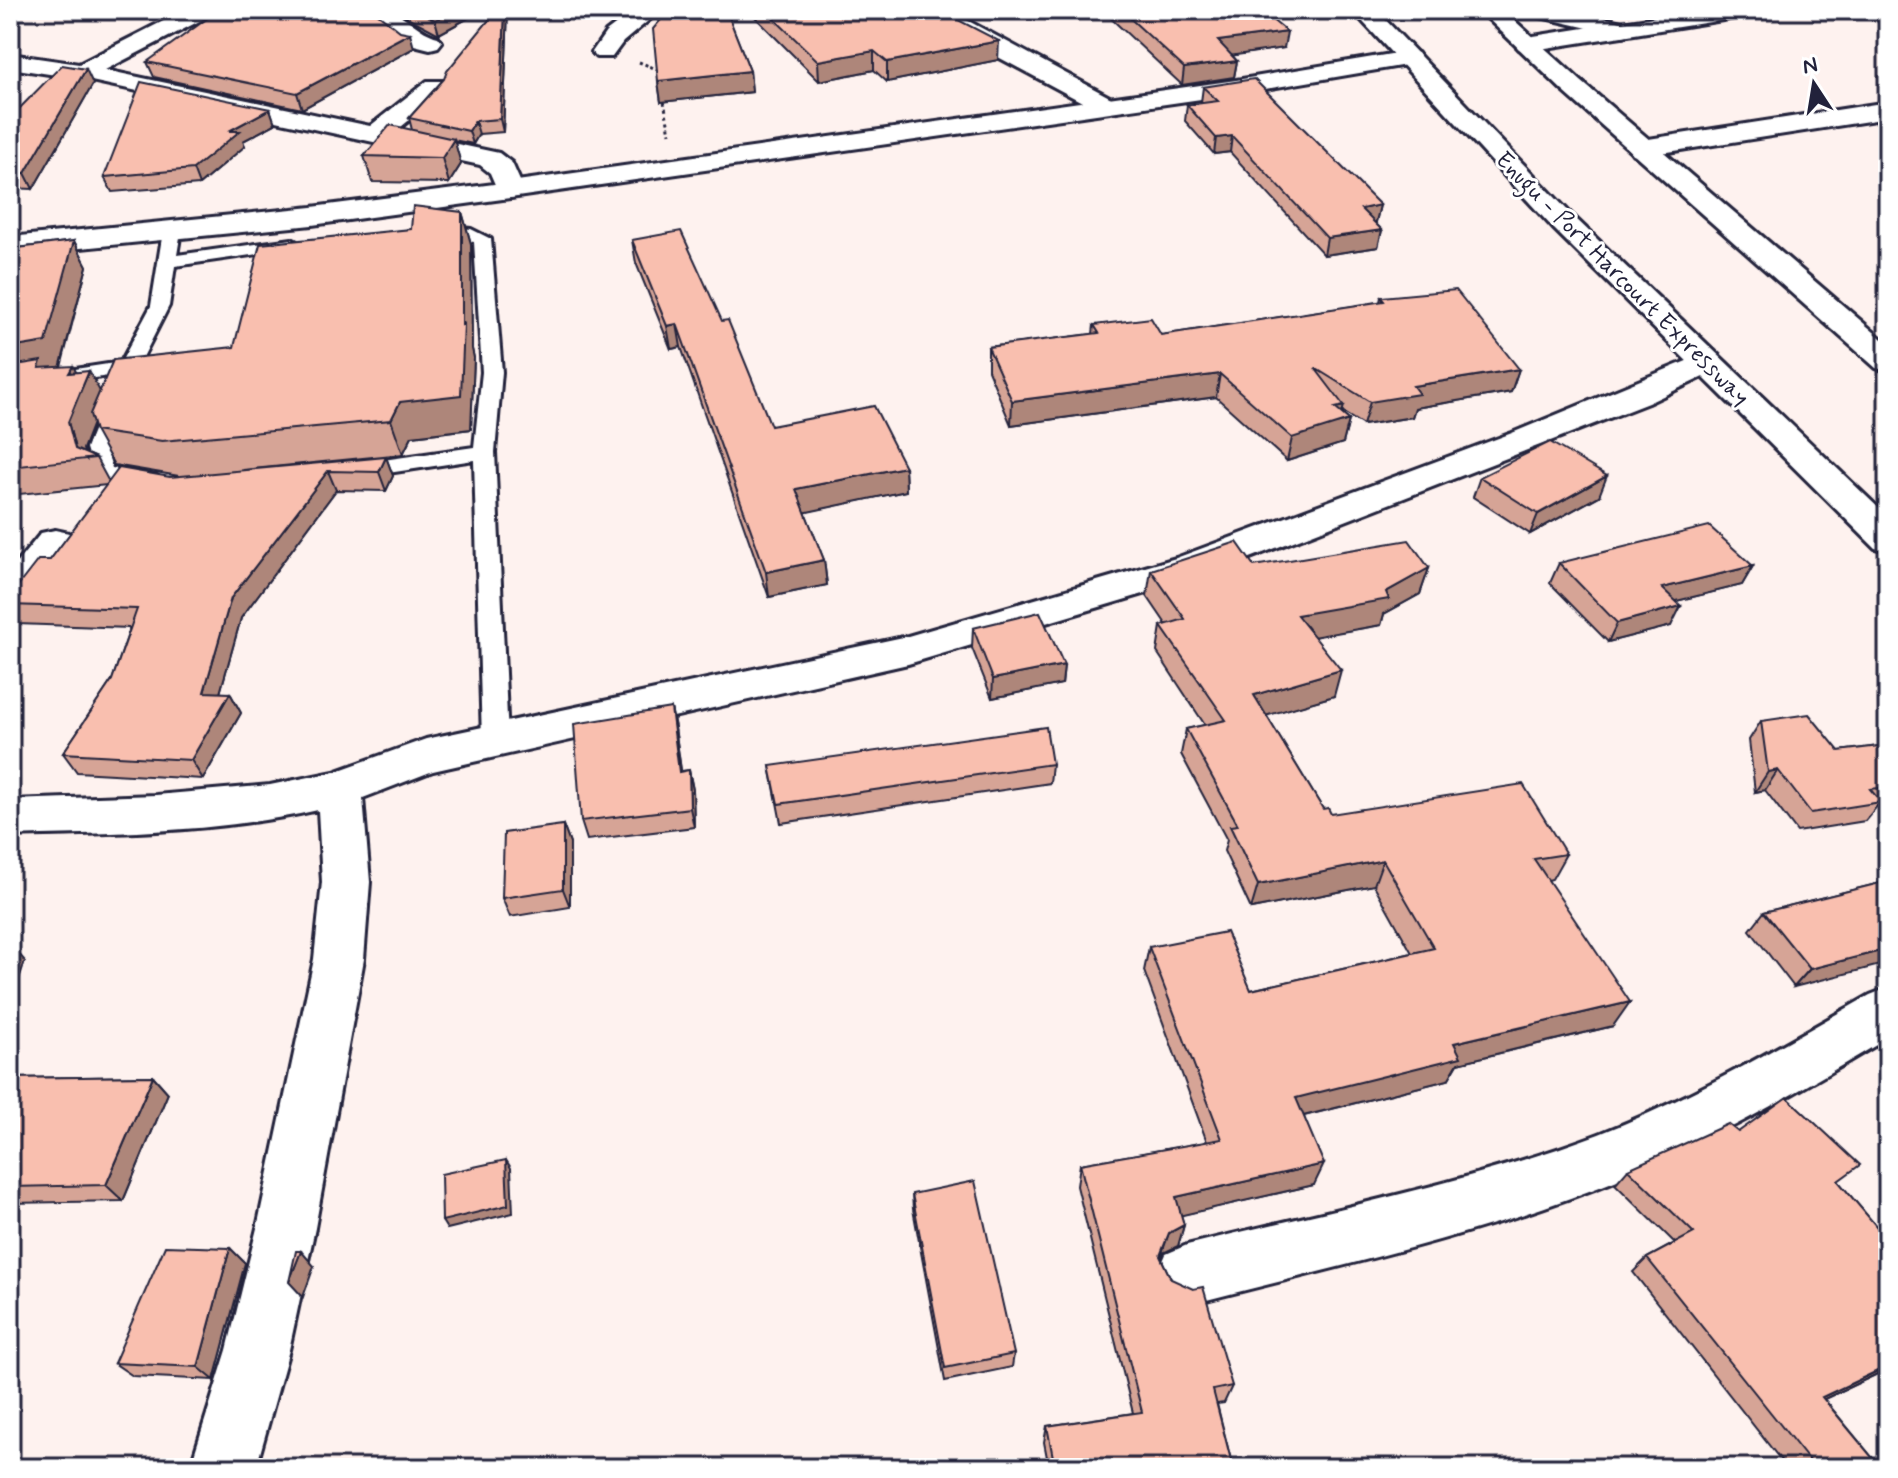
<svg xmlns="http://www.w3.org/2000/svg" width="1898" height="1478" font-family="Mynerve,sans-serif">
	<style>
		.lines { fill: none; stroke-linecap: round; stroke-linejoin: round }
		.lane-casing { stroke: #22223b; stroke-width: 6 }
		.street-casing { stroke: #22223b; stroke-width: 6 }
		.secondary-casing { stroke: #22223b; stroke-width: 6 }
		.highway-casing { stroke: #22223b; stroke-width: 6 }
		.path { stroke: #22223b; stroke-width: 3; stroke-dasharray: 3 3; stroke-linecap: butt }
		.lane { fill: #fff; fill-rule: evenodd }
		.street { fill: #fff; fill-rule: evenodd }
		.secondary { fill: #fff; fill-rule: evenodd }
		.highway { fill: #fff; fill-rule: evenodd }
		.wall { fill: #d6a496; stroke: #22223b; stroke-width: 2; fill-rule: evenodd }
		.shaded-wall { fill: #ae867a; stroke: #22223b; stroke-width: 2 }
		.building { fill: #f9bfaf; stroke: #22223b; stroke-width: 2 }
		.labels { text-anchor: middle; stroke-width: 6; stroke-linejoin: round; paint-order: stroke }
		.far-street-label { font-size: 24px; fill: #22223b; stroke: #fff }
	</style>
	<rect width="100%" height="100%" fill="#fef2ef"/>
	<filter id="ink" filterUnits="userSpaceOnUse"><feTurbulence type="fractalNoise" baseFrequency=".0125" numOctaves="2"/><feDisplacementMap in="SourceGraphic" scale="16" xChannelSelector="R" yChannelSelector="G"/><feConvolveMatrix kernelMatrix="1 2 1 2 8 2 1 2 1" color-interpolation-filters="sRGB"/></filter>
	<g filter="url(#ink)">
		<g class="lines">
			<defs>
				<path id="lane" d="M435,225L471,229L491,239L502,372L495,452L508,740L504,747L495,750L486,747L482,740L474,460L355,478L344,471L355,464L474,447L482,372L474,242L429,234L426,230Z
					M172,226L181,231L177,255L292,239L301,244L292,249L175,266L169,306L138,367L106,448L112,468L157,476L160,481L149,488L95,478L86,448L115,375L10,391V379L121,362L151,306L163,231Z"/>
				<path id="street" d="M185,10H214L211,15L105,70L370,126L427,81H445L448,86L445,91L396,131L499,153L512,163L524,190L520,196L510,198L500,196L490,173L480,165L82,79L10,68V54L79,64Z
					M278,10H388C407,15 418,32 438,37L442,42L438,47L430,49L406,43L382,24L312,22L281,15Z
					M635,10H661L623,42L612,57H596L592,52L606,32Z
					M923,10H948L1115,100L1119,105L1115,110H1097L940,26Z
					M1888,102V118L1642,156L1633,154L1629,148L1633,142L1642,140Z
					M1706,353L1718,356L1723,363L1718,370L1648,403L1204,576L908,664L433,771L363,798L370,882L364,959L315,1228L289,1350L256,1468H190L227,1350L257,1228L314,959L322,882L318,810C217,833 113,833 10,836V800L156,795L270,785L334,772L426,739L908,636L1176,558L1512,433Z
					M55,530L69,533L74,542L24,607L10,611V571L41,533Z
					M1888,988V1038C1803,1089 1717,1139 1625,1177C1484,1235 1334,1267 1187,1305L1166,1296L1157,1275L1166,1254L1187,1245C1324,1211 1466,1184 1599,1134C1693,1098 1782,1045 1870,995Z"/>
				<path id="secondary" d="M1699,10H1753L1750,15L1742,17L1527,51L1519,49L1515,44L1519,39L1527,37Z
					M1409,51L1418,53L1421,58L1418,63L1236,94L510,198L312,225L10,255V237L312,207L510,182L1236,80Z"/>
				<path id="highway" d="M1352,10H1376L1573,216L1888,517V551L1875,548L1553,228Z
					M1479,10H1503L1581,81L1888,344V371L1876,368L1563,91Z
					M1529,10H1570L1630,24L1634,29L1630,34L1622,36L1532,15Z"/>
			</defs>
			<use href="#lane" class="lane-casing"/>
			<use href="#street" class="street-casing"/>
			<use href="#secondary" class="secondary-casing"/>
			<use href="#highway" class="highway-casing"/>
			<path class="path" d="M639,62L659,70
				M663,96L670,133"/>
			<use href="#lane" class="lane"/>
			<use href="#street" class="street"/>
			<use href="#secondary" class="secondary"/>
			<use href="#highway" class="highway"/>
		</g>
		<path class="wall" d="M394,10H483L439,34Z
			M497,10H508L503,132L479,134L473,144L454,140L461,164L449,183L372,182L364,156L412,130L409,118L444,79Z
			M655,10H726L750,71L752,92L661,102L658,81L662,18H657Z
			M748,10H939L998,60L887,82L874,70L819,81Z
			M1102,10H1260L1284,48L1232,55L1237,61L1234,77L1182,85Z
			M1882,10H1888V24L1878,19Z
			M414,48L302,109L154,77L147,62Z
			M93,84L33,189L10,188V118Z
			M1203,87L1380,205L1376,222H1374L1382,230L1378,247L1324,255L1230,152L1214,154L1185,121L1187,105L1202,103L1201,102Z
			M270,109L275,124L243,141L245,146L199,185L112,192L104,177Z
			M462,212L471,244L472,349L474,358L471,429L412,436L403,454L243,470L386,457L393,476L386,491L336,490L241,618L220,693H230L241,713L203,779L77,772L63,753L112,680L130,628L17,624L10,615V596L50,560L107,485L10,495V249L74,241L87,266L61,367L76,372L100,391L234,347L411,229ZM93,423L95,431L114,465L179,476L109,482L96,458L84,453L83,449Z
			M632,240L771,426L905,467L906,491L805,512L824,560L827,585L769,597L681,347L671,349L636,263Z
			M1381,297L1519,369L1511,392L1415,408L1412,417L1363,425L1342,412V414L1349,420L1343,443L1287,461L1216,397L1011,425L988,370V347L1093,334L1094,325L1161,335L1380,302Z
			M1480,477L1599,496L1530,534L1473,497Z
			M1559,563L1753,566L1742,585L1676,601L1671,626L1608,642L1550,583Z
			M1254,566L1429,568L1420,594L1384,614L1381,625L1314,636L1334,696L1266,715L1323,809L1331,814L1566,854L1552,879L1548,880L1613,1026L1458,1063L1448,1080L1304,1116L1314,1185L1181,1215L1184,1225L1178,1246L1163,1253L1161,1258L1171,1279L1232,1386L1224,1403L1217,1404L1233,1468H1049L1044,1442L1047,1426L1133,1413L1077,1186L1080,1164L1207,1142L1144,971L1149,947L1251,990L1412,953L1374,885L1251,909L1224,851L1227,840L1181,754L1186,729L1205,725L1157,652L1161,626L1166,624L1147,596L1151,570Z
			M973,628L1064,665L1062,684L992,698L972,648Z
			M671,708L675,728L681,771L689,770L693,790L694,827L587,840L581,821Z
			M1761,721L1839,751L1888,745V804L1878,805L1865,821L1797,832L1765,790L1755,792L1749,740Z
			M1052,764L1050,783L781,823L770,766Z
			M563,825L570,844V907L510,917L502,898Z
			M1888,881L1794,987L1750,930L1764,912Z
			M153,1076L168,1093L123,1201L10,1203V1078Z
			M1738,1132L1839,1182L1888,1240V1369L1824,1399L1881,1468H1787L1633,1272L1647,1258L1675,1243L1615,1184L1628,1169Z
			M912,1194L1014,1354L1012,1367L945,1381L913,1209Z
			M230,1248L245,1263L214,1380L133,1376L114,1363Z"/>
		<path class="shaded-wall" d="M453,10H483L439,34L435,20Z
			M505,10H508L503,132L500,119Z
			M1287,32L1284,48L1215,58L1218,41Z
			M410,33L414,48L302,109L297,93Z
			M999,41L998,60L887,82V62Z
			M874,51V70L819,81L818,61Z
			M1237,61L1234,77L1182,85L1184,68Z
			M86,69L93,84L33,189L25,173Z
			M750,71L752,92L661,102L658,81Z
			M270,109L275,124L243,141L245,146L199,185L193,169L229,131Z
			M475,121L479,134L473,144L469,131Z
			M1232,136L1230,152L1214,154L1216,138Z
			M454,139L461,164L449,183L442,158Z
			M1380,205L1376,222L1357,226L1361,209Z
			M462,212L471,244L472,349L474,358L471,429L412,436L403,454L391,420L400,402L462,325Z
			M1382,230L1378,247L1324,255L1327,238Z
			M74,241L87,266L60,368L10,376V348Z
			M677,324L681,347L671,349L667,326Z
			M73,366L83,385L89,371L103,397L83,449L86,459L75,449L68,422L69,373Z
			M1519,369L1511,392L1415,408L1412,417L1363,425L1370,402L1413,386Z
			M1220,374L1216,397L1011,425L1012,401Z
			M1344,406L1339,423L1349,420L1343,443L1287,461L1292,438L1335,408Z
			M386,457L393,476L386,491L379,472Z
			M905,467L906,491L798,514L796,489Z
			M328,471L336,490L241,618L215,711L204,692L231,598Z
			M1607,476L1599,496L1530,534L1538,514Z
			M824,560L827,585L769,597L766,572Z
			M1753,566L1742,585L1652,607L1662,588Z
			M1429,568L1420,594L1384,614L1381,625L1290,641L1297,615L1386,592Z
			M1681,606L1671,626L1608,642L1617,623Z
			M1064,665L1062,684L992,698L993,679Z
			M1341,670L1334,696L1248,721L1254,695Z
			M230,693L241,713L203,779L191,760Z
			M671,708L675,728L684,791L679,772Z
			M689,770L693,790L694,827L690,808Z
			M1778,770L1765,790L1755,792L1768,772Z
			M563,825L570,844V907L563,889Z
			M1383,860L1374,885L1251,909L1258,885Z
			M10,944L25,961L10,1006Z
			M1888,949V963L1794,987L1810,969Z
			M1630,1002L1613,1026L1458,1063L1448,1080L1287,1120L1296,1098L1454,1043Z
			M153,1076L168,1093L123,1201L106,1185Z
			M506,1160L511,1168L513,1213L447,1229L442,1221Z
			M1324,1164L1314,1185L1170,1218L1176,1197Z
			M1184,1225L1178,1246L1163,1253L1154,1276L1169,1233Z
			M230,1248L245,1263L214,1380L198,1367Z
			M301,1251L314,1266L303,1297L289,1282Z
			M1888,1366V1369L1803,1409L1822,1397Z"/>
		<path class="building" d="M219,10H304L377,13L400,31L410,33L297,93L147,62Z
			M417,10H453L435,20Z
			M497,10H505L500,119L475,121L469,131L409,118L444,79L447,71Z
			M669,10H726L750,71L658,81L653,29Z
			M765,10H939L999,41L887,62L874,51L818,61Z
			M1121,10H1260L1287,32L1218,41L1237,61L1184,68Z
			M62,65L86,69L25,173L10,172V118Z
			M1254,79L1380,205L1361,209L1382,230L1327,238L1232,136L1216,138L1187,105L1218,101L1203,87Z
			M141,82L270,109L229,131H240L193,169L104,177Z
			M390,125L454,139L442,158L364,156Z
			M413,206L462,212V325L464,324L461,395L400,402L391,420L162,441L95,431L90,414L113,360L234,347L260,244L411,229Z
			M681,231L722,321L728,320L771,426L874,406L905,467L796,489L824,560L766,572L677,324L667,326L632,240Z
			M74,241L46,342L10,348V249Z
			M1456,290L1519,369L1413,386L1419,394L1370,402L1315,368L1344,406L1335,408L1349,420L1292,438L1220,374L1012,401L988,347L1099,333L1094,325L1151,318L1161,335L1384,301L1381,297Z
			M41,361L39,368L73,366L69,373L89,371L68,422L75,449L96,458L10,467V366Z
			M1550,442L1607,476L1538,514L1480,477Z
			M386,457L379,472L328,471L231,598L204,692L230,693L191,760L63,753L112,680L137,609L10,605V596L38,560H50L119,468L170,477Z
			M1709,526L1753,566L1662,588L1681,606L1617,623L1559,563Z
			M1409,540L1429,568L1386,592L1389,599L1297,615L1341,670L1254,695L1323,809L1328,808L1331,814L1523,784L1566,854L1534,859L1630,1002L1454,1043L1461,1057L1296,1098L1324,1164L1176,1197L1184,1225L1169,1233L1160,1256L1171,1279L1193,1289L1203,1287L1232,1386L1213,1390L1233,1468H1055L1047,1426L1142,1412L1080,1164L1222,1139L1149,947L1226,932L1251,990L1434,948L1383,860L1258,885L1230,826L1238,825L1186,729L1226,720L1161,626L1185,619L1151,570L1237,542L1254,566Z
			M1040,612L1064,665L993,679L973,628Z
			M671,708L679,772L689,770L690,808L581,821L574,724Z
			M1809,714L1839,751L1888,745V787L1870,789L1881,802L1811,813L1778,770L1768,772L1761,721Z
			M1046,727L1052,764L778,804L770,766Z
			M563,825V889L502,898L504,833Z
			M1888,881V949L1810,969L1764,912Z
			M153,1076L106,1185L10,1187V1078Z
			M1787,1097L1860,1165L1838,1181L1888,1240V1366L1822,1397L1881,1468H1815L1647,1258L1694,1233L1628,1169L1728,1124L1738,1132Z
			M506,1160L508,1205L442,1221L441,1174Z
			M975,1181L1014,1354L945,1368L912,1194Z
			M165,1246L230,1248L198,1367L114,1363Z
			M296,1251H301L289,1282Z"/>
	</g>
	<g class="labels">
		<g class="far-street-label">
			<text transform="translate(1623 278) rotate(45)" y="8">Enugu - Port Harcourt Expressway</text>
		</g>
	</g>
	<rect width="1898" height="1478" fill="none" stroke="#fff" stroke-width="40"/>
	<rect x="20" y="20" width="1858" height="1438" fill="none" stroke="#22223b" stroke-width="3" filter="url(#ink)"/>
	<g transform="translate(1814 84) rotate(348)" stroke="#ffffff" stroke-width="6" paint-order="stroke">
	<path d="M0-6L14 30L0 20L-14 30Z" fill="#22223b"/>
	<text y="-12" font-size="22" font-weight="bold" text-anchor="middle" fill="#22223b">N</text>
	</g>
</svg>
